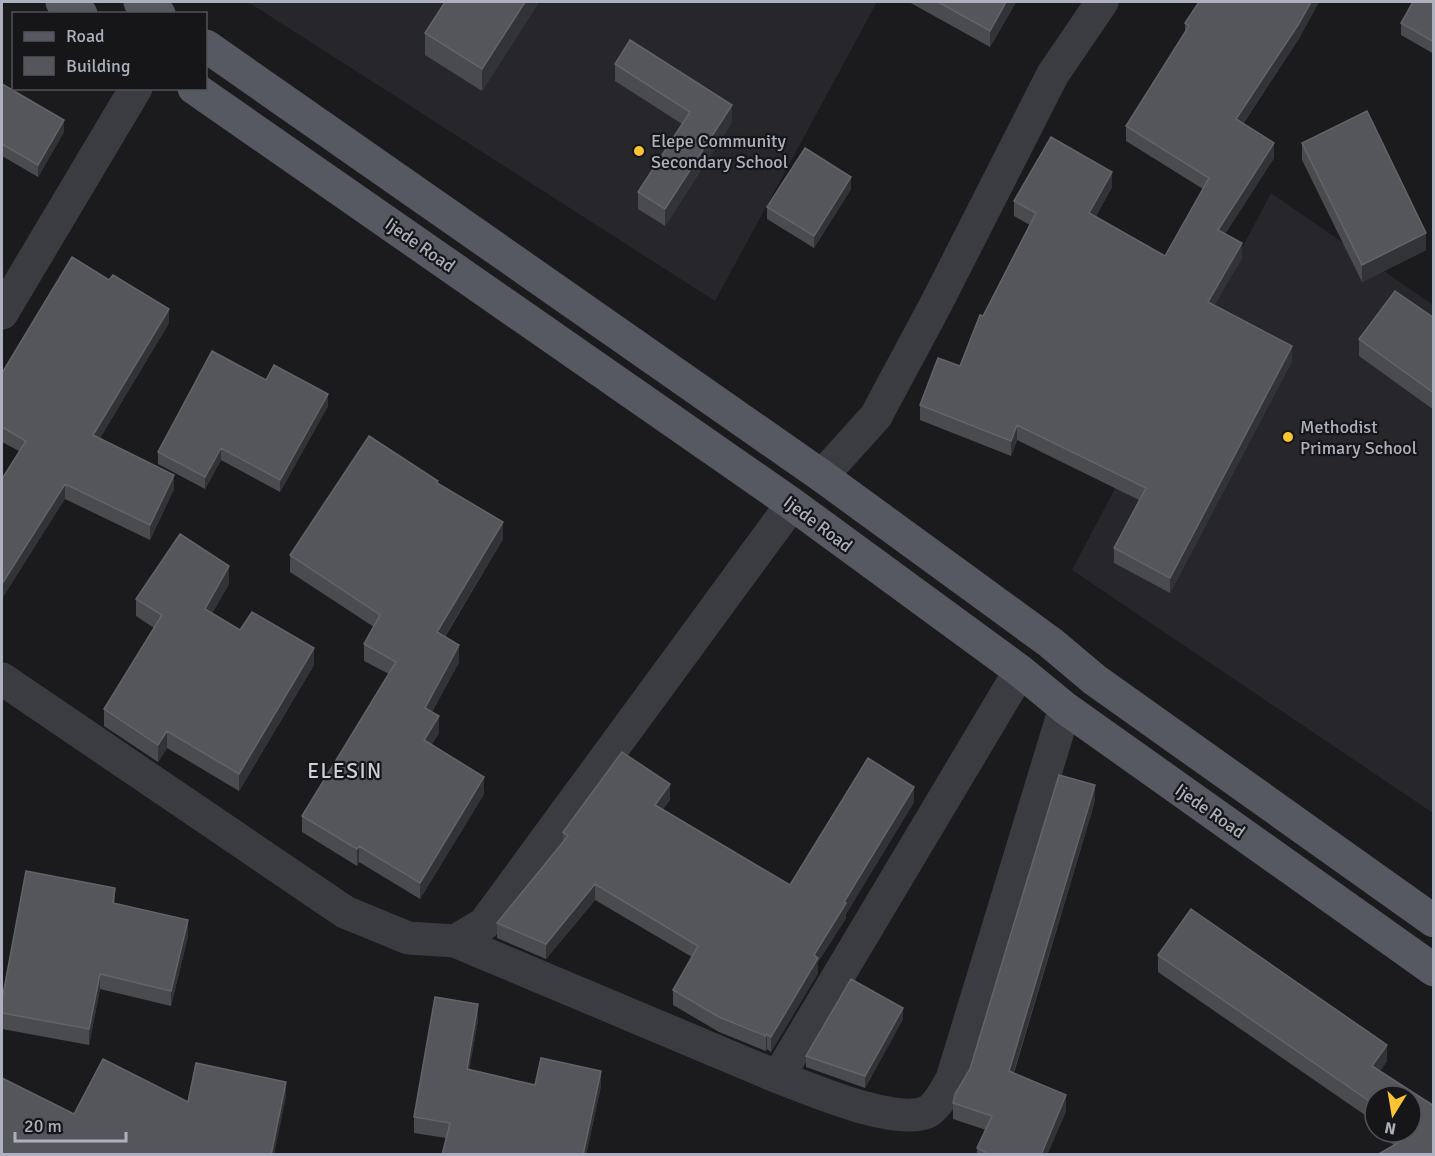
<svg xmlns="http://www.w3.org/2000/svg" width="1435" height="1156" font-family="Signika,sans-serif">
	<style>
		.built { fill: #27262a }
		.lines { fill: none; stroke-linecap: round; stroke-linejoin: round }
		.minor { stroke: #3b3c42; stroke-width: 33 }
		.major { stroke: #575962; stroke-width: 33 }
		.wall { fill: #494b4f }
		.shaded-wall { fill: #323336 }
		.building { fill: #54565b; stroke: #62646a; stroke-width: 1.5 }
		.poi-dot { fill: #fcc434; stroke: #161618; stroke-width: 2 }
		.labels { text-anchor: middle; stroke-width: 4.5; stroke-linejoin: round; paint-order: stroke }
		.poi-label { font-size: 18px; fill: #adb1bd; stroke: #161618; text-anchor: start }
		.street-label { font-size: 18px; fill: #adb1bd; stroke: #161618 }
		.quarter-label { font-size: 21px; letter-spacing: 1.5px; fill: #ced0d9; stroke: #161618 }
	</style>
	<rect width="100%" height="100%" fill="#1b1b1d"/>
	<path class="built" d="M248,2H877L715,301Z
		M1271,193L1433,305V813L1072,570Z"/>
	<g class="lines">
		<path class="minor" d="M2,313L136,88
			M822,476L876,416L936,304L1053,74L1102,2
			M2,679L345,912L408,938L455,941L484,924L792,504
			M455,941L778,1077L1020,671
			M778,1077C811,1089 894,1126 927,1112C938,1106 946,1089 952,1079L1065,708"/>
		<path class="major" d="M62,2L81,14
			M140,2L159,14
			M206,46L822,476L1051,643L1095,680L1434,921
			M194,88L792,504L1020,671L1065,708L1434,970"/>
	</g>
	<path class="wall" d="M445,2H539L482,91L425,55V33Z
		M909,2H1016L990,47Z
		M1199,2H1319L1298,40L1243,124L1274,158L1225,234L1242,258L1214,305L1292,361L1170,593L1114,563V548L1139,500L1017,440L1011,456L920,420V405L960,366L983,316L1030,225L1014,216V201L1112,187L1096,216L1165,256L1203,189L1126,141V126L1185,33V23Z
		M1434,2V54L1401,35V23Z
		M615,64L732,122L665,226L638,209V192L682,124L615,81Z
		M2,84L64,132L38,177L2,156Z
		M1302,143L1426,250L1362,282L1302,160Z
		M851,189L814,248L767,219V207Z
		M1434,318V410L1359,356V339Z
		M169,323L100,438L174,489L150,540L65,499L19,451L2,442V373Z
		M266,380L328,406L280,492L221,460L205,489L158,464V452Z
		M438,484L503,539L445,637L459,662L432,712L439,733L431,745L484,794L420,899L359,862L357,866L302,832V816L389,674L364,661V644L374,627L290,572V555Z
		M229,584L212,613L240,630L314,665L239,791L167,748L158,762L104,726V709L154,628L136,616V599Z
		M670,800L663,809L790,885L914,802L846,914V918L818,962V973L771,1052L767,1049L766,1051L719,1032L673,1005V990L692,957L595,900L546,959L497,938V923L563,842V832Z
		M1095,801L1014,1073L1066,1111L1047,1155H977V1148L986,1130L953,1119V1103L970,1069Z
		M115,903L188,936L171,1006L100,989L89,1045L2,1029V1000Z
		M1158,955L1387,1061L1380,1071L1434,1155L1394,1145L1389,1142V1132H1411L1375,1096V1122L1158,972Z
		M903,1019L865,1088L806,1067V1056Z
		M478,1020L469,1069L535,1085L601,1086L586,1155H442L446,1138L414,1133V1117Z"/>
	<path class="shaded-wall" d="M525,2H539L482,91V69Z
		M1006,2H1016L990,47V31Z
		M1311,2H1319L1298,40L1236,134V119Z
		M732,105V122L665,226V209Z
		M64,120V132L38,177V165Z
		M1274,143V158L1218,245V230Z
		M1112,172V187L1089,228V213Z
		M851,177V189L814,248V236Z
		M1426,233V250L1362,282V265Z
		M1242,243V258L1208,317V302Z
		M169,309V323L93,450V435Z
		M1292,346V361L1170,593V578Z
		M328,394V406L280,492V480Z
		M1017,425V440L1011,456V441Z
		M221,448V460L205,489V477Z
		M174,475V489L150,540V525Z
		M65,484V499L2,599V584Z
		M503,522V539L437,649V632Z
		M229,566V584L205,626V609Z
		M459,645V662L425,724V708Z
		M314,648V665L239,791V774Z
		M439,716V733L424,757V740Z
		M167,731V748L158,762V745Z
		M484,777V794L420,899V883Z
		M670,784V800L655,820V805Z
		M1095,785V801L1009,1087V1071Z
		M914,787V802L846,914V918L818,962V973L771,1052V1037L814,955L844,902Z
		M359,846V862L357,866V849Z
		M595,884V900L546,959V944Z
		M115,888V904L113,903Z
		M188,920V936L171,1006V991Z
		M100,974V989L89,1045V1029Z
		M478,1004V1020L467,1084V1069Z
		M903,1008V1019L865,1088V1076Z
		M767,1034V1049L766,1051V1036Z
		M1387,1045V1061L1372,1082V1066Z
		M601,1071V1086L586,1155H583Z
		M286,1082V1097L274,1155H271Z
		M1066,1095V1111L1047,1155H1041Z"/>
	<path class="building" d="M445,2H525L482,69L425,33Z
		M938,2H1006L990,31Z
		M1199,2H1311L1298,25L1236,119L1274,143L1218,230L1242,243L1208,302L1292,346L1170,578L1114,548L1146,488L1017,425L1011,441L920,405L938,358L960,366L980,315L983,316L1036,213L1014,201L1051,137L1112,172L1089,213L1165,256L1209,178L1126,126L1189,26L1185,23Z
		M1413,2H1434V42L1401,23Z
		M630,40L732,105L665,209L638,192L690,112L615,64Z
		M2,84L64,120L38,165L2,144Z
		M1367,111L1426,233L1362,265L1302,143Z
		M805,148L851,177L814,236L767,207Z
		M72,257L109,280L113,275L169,309L93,435L174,475L150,525L65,484L2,584V479L26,441L2,427V373Z
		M1395,291L1434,318V393L1359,339Z
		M212,351L266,380L274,365L328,394L280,480L221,448L205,477L158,452Z
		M369,436L438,481L437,483L503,522L437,632L459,645L425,708L439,716L424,740L484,777L420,883L359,846L357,849L302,816L396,662L364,644L380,615L290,555Z
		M180,534L229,566L205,609L240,630L252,612L314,648L239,774L167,731L158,745L104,709L162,615L136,599Z
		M622,752L670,784L655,805L790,885L868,758L914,787L844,902L846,903L814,955L818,958L771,1037L767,1034L766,1036L719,1017L673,990L698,946L595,884L546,944L497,923L568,836L563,832Z
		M1059,775L1095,785L1009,1071L1066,1095L1041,1155H991L977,1148L992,1116L953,1103L955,1094L970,1069Z
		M26,871L115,888L113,903L188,920L171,991L100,974L89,1029L2,1013V1000Z
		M1191,909L1387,1045L1372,1066L1434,1106V1155H1377L1408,1137L1400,1132H1411V1096H1375V1105L1158,955Z
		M851,979L903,1008L865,1076L806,1056Z
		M435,997L478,1004L467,1069L535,1085L541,1058L601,1071L583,1155H442L450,1123L414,1117Z
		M103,1059L188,1102L196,1063L286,1082L271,1155H2V1078L74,1114Z"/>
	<g class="poi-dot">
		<circle cx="639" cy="151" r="6"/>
		<circle cx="1288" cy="437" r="6"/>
	</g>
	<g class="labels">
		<g class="poi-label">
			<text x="651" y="147">Elepe Community<tspan x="651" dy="21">Secondary School</tspan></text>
			<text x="1300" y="433">Methodist<tspan x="1300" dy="21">Primary School</tspan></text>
		</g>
		<g class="street-label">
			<text transform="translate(420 245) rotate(35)" y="6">Ijede Road</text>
			<text transform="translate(818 524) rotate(37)" y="6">Ijede Road</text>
			<text transform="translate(1210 811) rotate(35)" y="6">Ijede Road</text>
		</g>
		<g class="quarter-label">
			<text x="345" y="778">ELESIN</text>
		</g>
	</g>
	<rect width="1435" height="1156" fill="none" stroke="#adb1bd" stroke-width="6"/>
	<rect x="12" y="12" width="195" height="78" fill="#161618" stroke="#52545a" stroke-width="1.5"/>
	<rect x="24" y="32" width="30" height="9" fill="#575962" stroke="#52545a" stroke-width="1.5"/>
	<text x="66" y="42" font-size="18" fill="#adb1bd">Road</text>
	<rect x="24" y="57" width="30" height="18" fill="#54565b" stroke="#52545a" stroke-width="1.5"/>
	<text x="66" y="72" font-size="18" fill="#adb1bd">Building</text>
	<g transform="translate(1393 1114) rotate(191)"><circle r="28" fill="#161618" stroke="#52545a" stroke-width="1.5"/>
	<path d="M0-4.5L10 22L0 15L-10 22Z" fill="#fcc434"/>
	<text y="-9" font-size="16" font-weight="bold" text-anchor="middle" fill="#adb1bd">N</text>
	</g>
	<path d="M15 1132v9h111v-9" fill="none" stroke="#adb1bd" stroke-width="3"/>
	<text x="24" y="1132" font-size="18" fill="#adb1bd" stroke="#161618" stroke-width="4.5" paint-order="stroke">20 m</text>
</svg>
